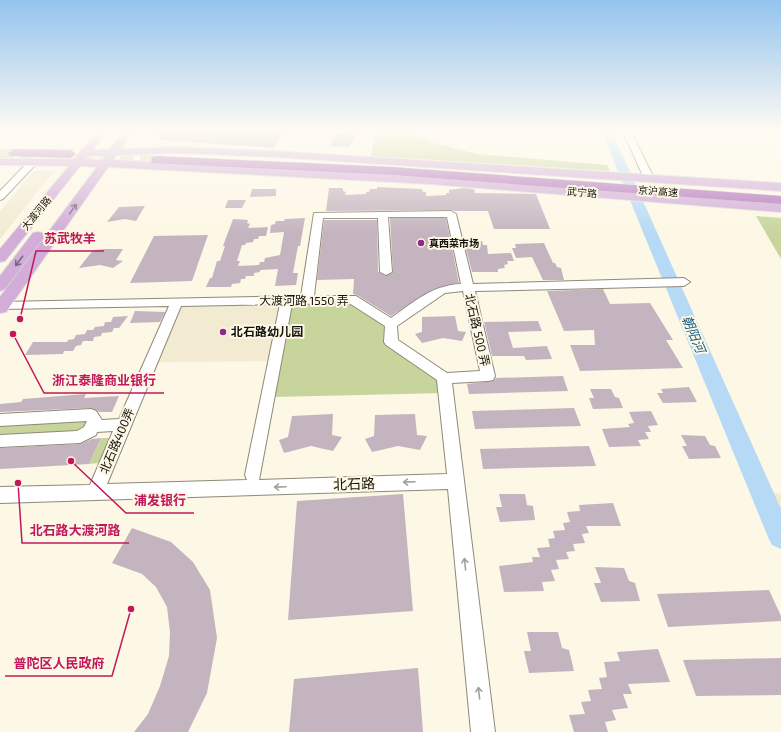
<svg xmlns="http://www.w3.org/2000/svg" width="781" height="732" font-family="'Exo 2','Noto Sans SC',sans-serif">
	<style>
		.built { fill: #f2ebd2 }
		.green { fill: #c7d59d }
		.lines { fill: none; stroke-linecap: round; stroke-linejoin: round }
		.river { fill: #b6daf6; fill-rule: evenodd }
		.building { fill: #c4b4c0 }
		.highway-tunnel { stroke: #dad5c4; stroke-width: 14; stroke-dasharray: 14 6; stroke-linecap: butt }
		.minor-casing { stroke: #8f8979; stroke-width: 2 }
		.major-casing { stroke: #dededd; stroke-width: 2 }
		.highway-casing { stroke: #dededd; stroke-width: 1 }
		.minor { fill: #fff; fill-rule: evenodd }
		.major { fill: #d1add7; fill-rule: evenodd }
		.highway { fill: #b276bc; fill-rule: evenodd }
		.oneway { stroke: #7c677c }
		.oneway2 { stroke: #a1a09e }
		.poi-dot { fill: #91278b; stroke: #fdf7e5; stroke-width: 1.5 }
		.labels { text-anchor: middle; stroke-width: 4; stroke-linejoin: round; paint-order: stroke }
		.far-street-label { font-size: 10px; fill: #14120c; stroke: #fdf7e5 }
		.far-poi-label { font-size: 10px; font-weight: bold; fill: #14120c; stroke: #fdf7e5; text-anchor: start }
		.street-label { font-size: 12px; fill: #14120c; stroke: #fdf7e5 }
		.poi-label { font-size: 12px; font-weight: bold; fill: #14120c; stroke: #fdf7e5; text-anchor: start }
		.water-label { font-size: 13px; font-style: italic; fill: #145a85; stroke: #fdf7e5 }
		.near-street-label { font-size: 14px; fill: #14120c; stroke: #fdf7e5 }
		.leader { fill: none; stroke: #c2185b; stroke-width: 1.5 }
		.callout-dot { fill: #c2185b; stroke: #fdf7e5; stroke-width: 1.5 }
		.callout-label { font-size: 13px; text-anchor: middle; font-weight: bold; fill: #c2185b; stroke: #fdf7e5; stroke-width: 4; stroke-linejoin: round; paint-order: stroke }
	</style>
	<rect width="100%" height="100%" fill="#fdf7e5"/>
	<path class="built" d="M55,170L0,239V211L34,171Z
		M283,302L271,361L157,362L180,303Z
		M759,490L781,494V538Z"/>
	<path class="green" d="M379,132H406L434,143L477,154L607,165L610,171L371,156L375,134Z
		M756,216L781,218V259Z
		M287,300H352L391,324V342L444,378L446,393L274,397Z
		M86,417L88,421L82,432L0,439V423Z
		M101,438H111L100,463L89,464Z"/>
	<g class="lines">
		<path class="river" d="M602,132H612L781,509V549L772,545L768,537Z"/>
	</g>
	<path class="building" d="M150,132H286L273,148L163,140Z
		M338,132H357L349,147L330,146Z
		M377,187L422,189L423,192H426V196L446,195V193H449V190L464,188L474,189L475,193L536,194L550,229H494L488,211H455L451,210L326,211L329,188H343V191L346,192L345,195L366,194V192H369L370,189H377Z
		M252,189H276V196L250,197Z
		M228,200H246L242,208H225Z
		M145,206L136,221L125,219L107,222L119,207Z
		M305,218L300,246H298L293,273H298L296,285L275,286L278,269L260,270V272L254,273V276H246L245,279H241L240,283L232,284L231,287H206L210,278H212L217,261H220L225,246H223L233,219L248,220L247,223L250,224L248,228L268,227L266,236H259L258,239H254L253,242L246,243L245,245H242L237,261H240L238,266L259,265L260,262H264L265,258L280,255L284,232L270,233L271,225L275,224L276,221H284L285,219Z
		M390,218H446L459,283L432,290L391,316L357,295L353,294L354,279L317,280L324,220H377L378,272L385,276L393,273Z
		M208,235L192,281L130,283L154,236Z
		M464,241H482L483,245H487L488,254L511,253L514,261H507L508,264L504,265L505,268L498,269V272H472Z
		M544,243L553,263H555L557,267L561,268L564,280H543L532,257L516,258L512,248H516L515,244Z
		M105,249H123L116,260L123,261L113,268L100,265L79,268L93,250Z
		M603,289L610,304L650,303L673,340H666L683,368L580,371L570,345H595L594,330L564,331L547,291Z
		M135,311L165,312L160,322L130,323Z
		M128,316L119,328H114L112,332L102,333L101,336L94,337L93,341H83L81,345L76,346L73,351H64L63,354L25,355L33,342H67L68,340L74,339L76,335L85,334L87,330H93L95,327L104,326L105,322H111L113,317Z
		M455,316L458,331L466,332L462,341L443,338L422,343L415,334L422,332V317Z
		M538,321L542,331L508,332L513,348L547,346L552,359L526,360L524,356H492L484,322Z
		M563,376L568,391L469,394L467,384L493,381L496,378Z
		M689,387L697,402L663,403L657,393H663L661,389Z
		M590,389H611L615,397L619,398L623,408L593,409L589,398H594Z
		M86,394L84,398L119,396L112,412H99L91,408L0,412V404L21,402L23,399Z
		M574,408L581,426L475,429L472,411Z
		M651,411L658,425L648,426L651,432H645L649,439L638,440L641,446L609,447L602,429L630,427L628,424L634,423L629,412Z
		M333,414L332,435L342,437L333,451L311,446L284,453L279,440L288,437L292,416Z
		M415,414L417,435L427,436L420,450L398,446L372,452L365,439L374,436L375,415Z
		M681,435L705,436L710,445L715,446L721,458L689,459L682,446H687Z
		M101,438L89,464L0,469V448L80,444L92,439Z
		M589,446L596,466L483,469L480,449Z
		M403,494L413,611L288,620L297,501Z
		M499,494H525L527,505L533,506L535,520L500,522L496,507H502Z
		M613,503L621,526H586L589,533L582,534L585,543L573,544L575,551L566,552L569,559L556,560L559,569L551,570L555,581L542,582L544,591L504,592L499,566L533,562L532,557H540L537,548L550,547L548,539L555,538L553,531L565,530L563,523L570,522L567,512L580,511L579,505Z
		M132,528L171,542L193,562L210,590L217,638L207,693L188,732H134L148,714L160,686L169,656L170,632L167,607L156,587L142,574L112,563Z
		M595,567L624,568L629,581L635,583L640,601L601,602L594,583H601Z
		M769,590L781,616V621L668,627L657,594Z
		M527,632H558L562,648L569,650L574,671L529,673L524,651H531Z
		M658,649L670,682L628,684L632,694H623L628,708L612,710L616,720L605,722L608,732H574L569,715L585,714L581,702L591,701L588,690L602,689L599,678L607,677L604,662L620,661L617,652Z
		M781,658V695L696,696L683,660Z
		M418,668L423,732H289L294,679Z"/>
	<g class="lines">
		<path class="highway-tunnel" d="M0,156L161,155"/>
		<defs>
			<path id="minor" d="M623,132H631L654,178L652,180H646L644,178Z
				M33,159L36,160V164L3,199L0,200V191L30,160Z
				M451,211L456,214L473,284L684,278L690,282L684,286L475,291L495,376L493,380L488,381L452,383L495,732H471L448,489L0,503V487L90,485L113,431L97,432L96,435L80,443L0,447V435L77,431L84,427L87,421L0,426V414L91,409L96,411L102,420L119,419L169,306L2,309L0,308V302L301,296L314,213ZM388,217H447L461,284C432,285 414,302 391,318L356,296H314L323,218H378L380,272L386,275L392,272ZM463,291L480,371L447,373L398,340L397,326L445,293ZM349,303L385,326L384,342L386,345L437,380L447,474L259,480L292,304ZM280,304L245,475L247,480L107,484L181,306Z"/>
			<path id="major" d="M97,132H107L93,150L110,149L123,132H133L121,149L177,147L275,151L781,183V191L275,157L177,153L117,155L113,160C336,170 558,186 781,204V212L430,184L108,167L6,312L0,313V297L97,167L80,166L5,261L0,262V249L69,166L0,165V159H74ZM89,156H105L102,160L85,159Z
				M38,232L43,233L45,236L5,289L0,291V276L33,233Z"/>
			<path id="highway" d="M14,149L70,150L76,154L70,158L10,156L8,153Z
				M157,156L392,167L781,196V204L392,175L152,163L151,160L152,157Z"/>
		</defs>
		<use href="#minor" class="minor-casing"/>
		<use href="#major" class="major-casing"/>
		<use href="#highway" class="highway-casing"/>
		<use href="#minor" class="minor"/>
		<use href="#major" class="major"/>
		<use href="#highway" class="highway"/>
	</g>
	<defs><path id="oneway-shaft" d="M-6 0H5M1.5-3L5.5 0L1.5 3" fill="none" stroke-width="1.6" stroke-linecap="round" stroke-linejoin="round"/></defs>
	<g class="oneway">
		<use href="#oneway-shaft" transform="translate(73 209) rotate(-55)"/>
		<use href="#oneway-shaft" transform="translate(19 261) rotate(127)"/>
	</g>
	<g class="oneway2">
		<use href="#oneway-shaft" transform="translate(409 482) rotate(178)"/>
		<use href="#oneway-shaft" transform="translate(280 487) rotate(178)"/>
		<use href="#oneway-shaft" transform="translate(465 564) rotate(-96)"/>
		<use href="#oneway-shaft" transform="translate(479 693) rotate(-96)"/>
	</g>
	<linearGradient id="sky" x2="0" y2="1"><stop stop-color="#94c3ee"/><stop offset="0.56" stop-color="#fefbf3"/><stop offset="1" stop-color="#fefbf3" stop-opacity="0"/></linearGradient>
	<rect width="781" height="234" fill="url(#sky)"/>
	<g class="poi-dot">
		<circle cx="421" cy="243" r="4"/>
		<circle cx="223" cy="332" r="4"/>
	</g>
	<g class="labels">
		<g class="far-street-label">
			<text transform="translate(658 191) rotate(4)" y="4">京沪高速</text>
			<text transform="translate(582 192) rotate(5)" y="4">武宁路</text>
			<text transform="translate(36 213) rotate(-51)" y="4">大渡河路</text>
		</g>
		<g class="far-poi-label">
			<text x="429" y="247">真西菜市场</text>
		</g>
		<g class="street-label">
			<text x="304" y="305">大渡河路 1550 弄</text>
			<text transform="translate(477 330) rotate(77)" y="4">北石路 500 弄</text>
			<text transform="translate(117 441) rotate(-67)" y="4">北石路400弄</text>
		</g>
		<g class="poi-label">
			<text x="231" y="336">北石路幼儿园</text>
		</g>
		<g class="water-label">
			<text transform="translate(694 334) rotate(67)" y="5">朝阳河</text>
		</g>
		<g class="near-street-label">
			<text transform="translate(354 484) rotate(-2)" y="5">北石路</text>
		</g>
	</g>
	<path class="leader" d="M20 319L36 251H104M13 334L44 393H164M71 461L126 513H194M18 483L22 543H129M131 609L112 676H5"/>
	<g class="callout-dot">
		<circle cx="20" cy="319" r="4"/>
		<circle cx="13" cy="334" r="4"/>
		<circle cx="71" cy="461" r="4"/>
		<circle cx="18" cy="483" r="4"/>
		<circle cx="131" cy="609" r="4"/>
	</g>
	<g class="callout-label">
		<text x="70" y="243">苏武牧羊</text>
		<text x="104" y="385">浙江泰隆商业银行</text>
		<text x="160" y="505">浦发银行</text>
		<text x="75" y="535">北石路大渡河路</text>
		<text x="59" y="668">普陀区人民政府</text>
	</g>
</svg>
